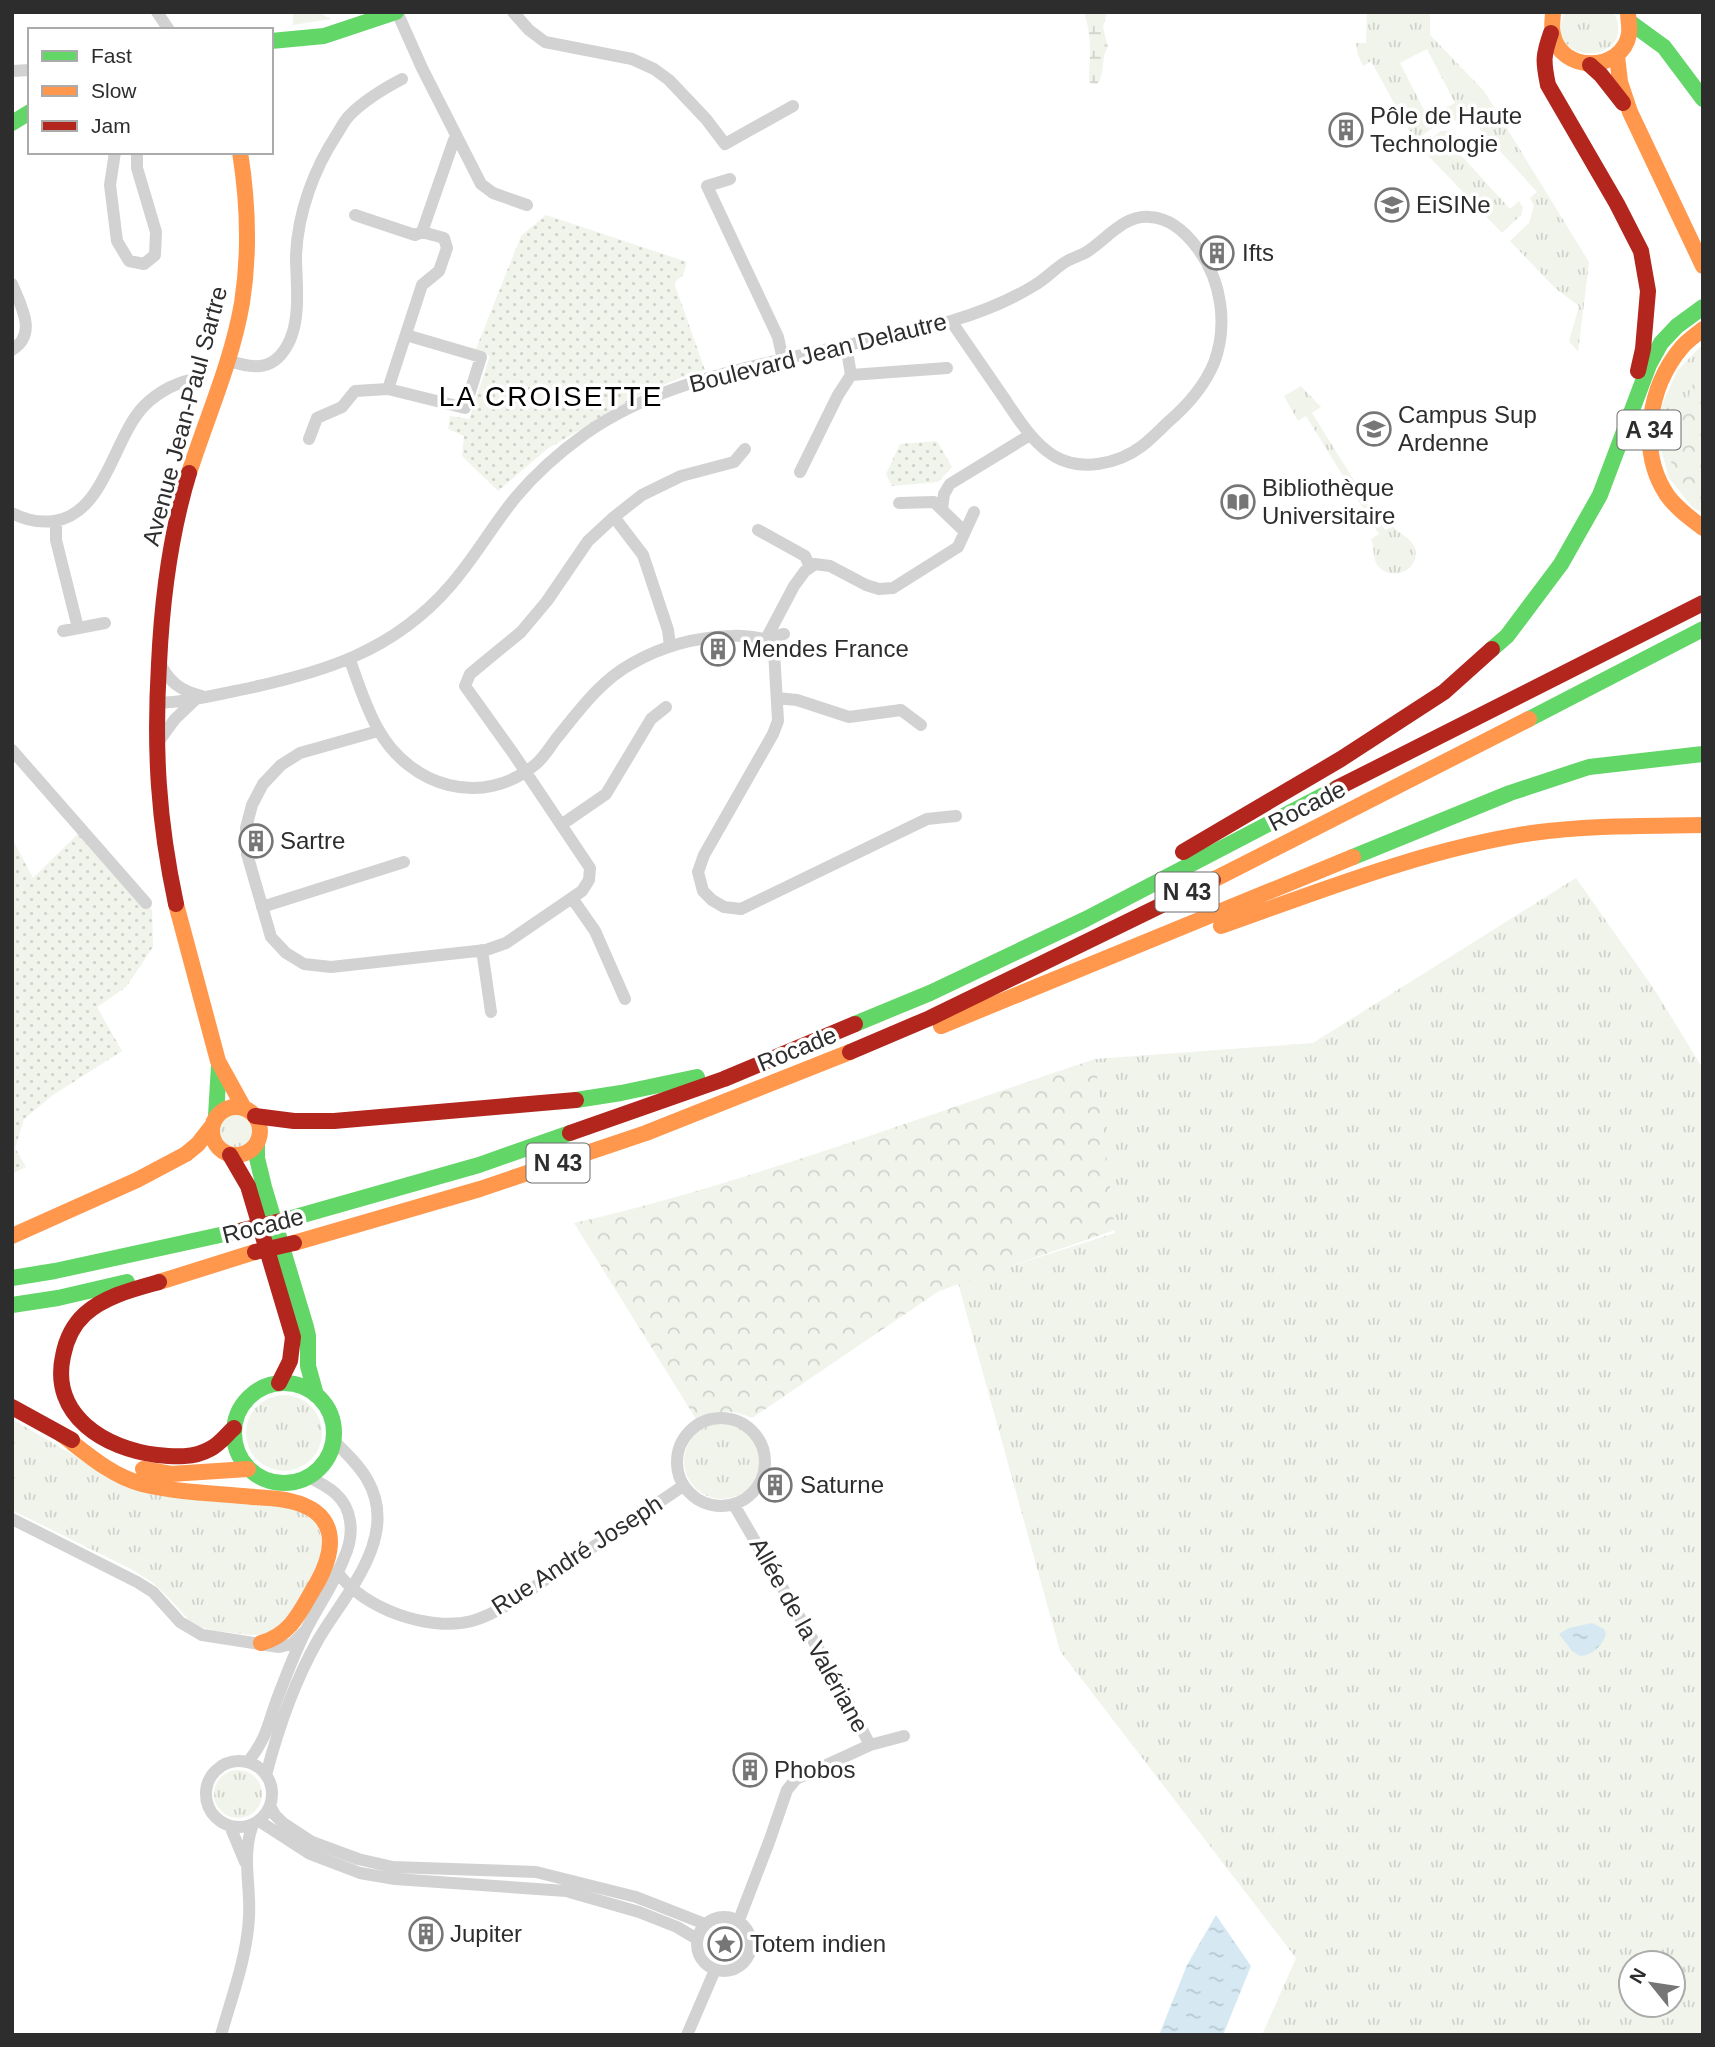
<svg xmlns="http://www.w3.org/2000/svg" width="1715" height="2047" font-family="Arial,sans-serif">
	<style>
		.grass { fill: url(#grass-tufts); fill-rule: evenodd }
		.forest { fill: url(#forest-crowns) }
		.wetland { fill: url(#wetland-marsh) }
		.park { fill: url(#park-dots) }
		.water { fill: url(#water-ripples) }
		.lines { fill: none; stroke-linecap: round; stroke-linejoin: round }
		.street { stroke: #d2d2d2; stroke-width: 12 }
		.fast { stroke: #63d668; stroke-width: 16 }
		.slow { stroke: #ff974d; stroke-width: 16 }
		.jam { stroke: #b3261e; stroke-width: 16 }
		.jam-bridge { stroke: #b3261e; stroke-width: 16 }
		.labels { text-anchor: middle; stroke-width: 7; stroke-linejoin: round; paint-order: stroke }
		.shield { fill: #fff; stroke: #6c6c6c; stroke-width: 2 }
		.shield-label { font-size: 23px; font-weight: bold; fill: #2d2d2d }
		.poi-label { font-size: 24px; fill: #2d2d2d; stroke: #fff; text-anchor: start }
		.street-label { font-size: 24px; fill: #2d2d2d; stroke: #fff }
		.quarter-label { font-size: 28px; letter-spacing: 2px; fill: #000; stroke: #fff }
	</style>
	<defs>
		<pattern id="grass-tufts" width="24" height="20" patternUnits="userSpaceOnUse" patternTransform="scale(1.75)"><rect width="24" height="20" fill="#f0f4eb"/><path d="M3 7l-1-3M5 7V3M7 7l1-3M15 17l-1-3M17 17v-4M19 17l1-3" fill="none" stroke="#ced2ca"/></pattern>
		<pattern id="forest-crowns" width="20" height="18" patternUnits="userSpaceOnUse" patternTransform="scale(1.75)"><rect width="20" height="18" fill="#f0f4eb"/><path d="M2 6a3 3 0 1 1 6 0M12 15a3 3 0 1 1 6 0" fill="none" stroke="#ced2ca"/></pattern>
		<pattern id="wetland-marsh" width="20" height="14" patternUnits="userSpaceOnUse" patternTransform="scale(1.75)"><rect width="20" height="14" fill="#f0f4eb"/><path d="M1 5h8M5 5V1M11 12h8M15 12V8" fill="none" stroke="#ced2ca"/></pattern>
		<pattern id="park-dots" width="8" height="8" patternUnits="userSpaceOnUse" patternTransform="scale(1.75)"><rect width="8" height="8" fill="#f0f4eb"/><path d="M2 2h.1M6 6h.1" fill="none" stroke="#ced2ca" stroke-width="1.8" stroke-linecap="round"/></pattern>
		<pattern id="water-ripples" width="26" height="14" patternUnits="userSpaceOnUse" patternTransform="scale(1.75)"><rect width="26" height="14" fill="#d6e9f2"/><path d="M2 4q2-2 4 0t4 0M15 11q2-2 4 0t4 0" fill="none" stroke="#b8c8d0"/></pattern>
	</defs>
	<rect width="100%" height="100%" fill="#fff"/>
	<path class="grass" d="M293,12H317L332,19L293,25Z
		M1367,12H1430V35L1484,91L1589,262L1578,352L1569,341L1579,306L1555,288L1510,241L1529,223L1534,206L1530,198L1537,192L1469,117L1459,125L1445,108L1455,103L1427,49L1400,63L1427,116L1437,111L1440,122L1415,141L1371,61L1363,66L1358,55L1356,43H1366Z
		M1565,12H1614C1640,66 1540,68 1565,12Z
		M1441,131H1450L1456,134L1448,141L1510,209L1519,201L1523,208L1521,215L1502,233L1420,147Z
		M1703,344V513L1669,478L1659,442L1662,405L1677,371Z
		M1301,386L1321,407L1312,413L1385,530L1393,526C1399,535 1412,537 1415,549C1420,571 1391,582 1378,566C1372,558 1375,548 1371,539L1379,534L1306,416L1298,421L1284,396Z
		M1576,878L1656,992L1703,1069V2035H1262L1296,1958L1060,1651L958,1283L1115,1233L1095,1059L1313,1043ZM1631,1963H1673V2005H1631Z
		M220 1131a16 16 0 1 1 32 0a16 16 0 1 1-32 0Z
		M246 1433a38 38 0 1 1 76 0a38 38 0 1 1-76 0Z
		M12,1419L107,1475L292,1505L318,1524L325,1554L290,1621L267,1634L253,1635L214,1631L201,1627L189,1620L165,1594L152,1582L131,1569L12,1510Z
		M684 1461a38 38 0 1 1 76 0a38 38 0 1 1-76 0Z
		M214 1794a24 24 0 1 1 48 0a24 24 0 1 1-48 0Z
		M716 1944a10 10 0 1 1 20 0a10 10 0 1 1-20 0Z"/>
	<path class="forest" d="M1703,379V513L1692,507L1669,478L1675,434L1693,384Z
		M1095,1059L1115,1230L939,1291L752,1418C731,1409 717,1410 696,1419L574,1223C751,1182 923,1116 1095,1059Z"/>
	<path class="wetland" d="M1084,12H1107L1103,27L1108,47C1100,58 1106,74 1097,84L1090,83C1088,72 1090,65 1090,54C1091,39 1088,25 1084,12Z"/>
	<path class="park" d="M546,215L687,262L683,275L674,283L705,370L675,380L636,397L547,449L498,491L462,456L464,436L448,429L450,416L469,419L490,356L476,349L521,236Z
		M937,441L952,467L938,482L892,486L886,474L900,444Z
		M84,828L152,910L153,947L126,987L97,1007L122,1051L53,1095L24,1119L15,1148L26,1167L12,1174V838L33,878Z"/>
	<path class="water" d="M1592,1623L1604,1629L1606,1634C1603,1645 1592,1656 1580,1656L1572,1651L1559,1634L1569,1628Z
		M1216,1915L1251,1966L1223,2035H1159L1187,1965Z"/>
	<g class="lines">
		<path class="street" d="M157,12L169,30
			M397,12L422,68L481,184L493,193L527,205
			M513,12L529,30L545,42L632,59L654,69L669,80L706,119L725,144L793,106
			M12,71L30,70
			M115,152L110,185L117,241L129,261L144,264L155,255L156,232L137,168V152
			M730,179L707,186L778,337L783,360
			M355,215L415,235L422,232
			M12,284C21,306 38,334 12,350
			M227,360C255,370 276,371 290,340C301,315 296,281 296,255C298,212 314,169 337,134C341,128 344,121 349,116C364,100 383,89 402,79
			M851,375L947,368
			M388,389L422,285L439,271L447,248L444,238L422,232L454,140L457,137
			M309,439L317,418L342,407L355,391L388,389L465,408L481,357L406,335
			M800,472L838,395L851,375L846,345
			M899,503L934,502L965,532
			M942,509L944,494L950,484L1030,435
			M12,513C25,520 39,523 54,521C105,514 113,438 144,406C160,390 179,381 201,378
			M614,517L643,555L668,630L670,646
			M56,521V540L78,628
			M758,530L805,556L810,567
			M63,631L105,623
			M350,660C358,683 366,708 378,729C410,787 483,809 536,764C544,757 550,747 556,739C578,712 600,681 631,664C662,646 696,637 732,636C744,635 753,637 764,639C770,640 778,635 784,634
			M159,661C168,681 180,691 202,696
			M777,698L797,700L849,717L901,710L921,725
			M156,703C185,702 212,696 240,690C322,673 393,652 450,586C474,559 492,526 516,497C536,473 560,452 585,434C656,384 741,369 824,350C896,334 972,324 1035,285C1047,278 1057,266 1069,260C1071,259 1083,254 1085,253C1105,241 1124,214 1150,217C1170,218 1187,234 1198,249C1222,281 1228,326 1214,363C1204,387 1187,406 1167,423C1159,431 1151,439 1142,446C1118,464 1081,472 1054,456C1032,442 1019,420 1004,398C987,373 969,347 951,321
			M378,731L300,753L281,765L263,784L252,805L246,828L247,854L271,937L286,953L304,964L331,967L486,950L506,943L582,891L589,880L590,868L513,753L465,686L470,674L521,632L547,601L588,541L614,517L642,495L681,476L734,462L745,449
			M156,745L175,719L195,700
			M12,750L146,903
			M956,816L927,819L741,909L724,907L712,900L703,891L698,872L704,855L773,734L778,721L774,651L766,639L794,586L805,571L815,564L830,566L866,585L879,589L893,588L958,547L974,512
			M561,825L606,794L651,719L666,707
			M572,898L595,931L625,999
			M262,907L404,862
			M482,950L491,1012
			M677 1462a44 44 0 1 1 88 0a44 44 0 1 1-88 0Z
			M734,1505L837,1681L870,1745L796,1779L787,1790L769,1842L739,1920
			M12,1519L137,1582L153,1592L180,1622L202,1635L279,1647L292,1644L306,1630
			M338,1573C364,1609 429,1632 472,1621C501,1613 534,1587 559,1570C601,1542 642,1514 683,1486
			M870,1745L904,1736
			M206 1794a33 33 0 1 1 66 0a33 33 0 1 1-66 0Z
			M248,1762C268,1737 268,1722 279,1694C287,1673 296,1650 306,1630C318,1606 334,1584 344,1558C349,1547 352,1533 350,1521C347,1497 328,1486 308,1477
			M266,1775C278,1729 294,1682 318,1640C344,1595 400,1538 368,1481C360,1466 346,1453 334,1441
			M270,1806L275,1815L283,1823L312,1842L358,1859L393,1867L536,1872L636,1897L705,1924
			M259,1821L310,1854L360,1873L395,1879L566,1891L639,1912L677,1927L697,1939
			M230,1826L245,1862
			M697 1944a27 27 0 1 1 54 0a27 27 0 1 1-54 0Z
			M221,2035C232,1996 247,1957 249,1917C251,1886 241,1855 253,1824
			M687,2035L715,1970"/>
		<path class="fast" d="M1631,23L1664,47L1703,99
			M271,41L324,36L396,12
			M12,123L30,112
			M1492,649L1507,636L1561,564L1600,495L1649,365L1661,343L1677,326L1703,307
			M1529,719L1703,629
			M1353,857L1510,793L1589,767L1703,754
			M855,1024L930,993L1086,919L1337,788
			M576,1100L621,1093L697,1077
			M216,1116L219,1065
			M257,1144V1158L264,1187L306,1327L308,1336V1366L316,1395
			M285,1220L479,1165L570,1133
			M12,1278L55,1271L243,1230
			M12,1305L58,1298L127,1282
			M234 1433a50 50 0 1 1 100 0a50 50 0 1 1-100 0Z"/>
		<path class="slow" d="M1553,12C1553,19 1551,27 1553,34C1560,73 1622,73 1629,34C1630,27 1628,19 1628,12
			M1617,56L1620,82L1630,112L1703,266
			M1703,329C1696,335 1688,340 1682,347C1649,386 1637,450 1667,495C1676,508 1690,518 1703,528
			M189,473C207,417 232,361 242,303C250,252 248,202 240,152
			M1213,880L1529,719
			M176,904L218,1061L244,1108
			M1221,926C1323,890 1425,849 1532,833C1589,825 1646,826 1703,825
			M941,1026L1353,857
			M212 1131a24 24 0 1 1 48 0a24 24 0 1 1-48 0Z
			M12,1236L137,1180L186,1154L198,1144L212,1126
			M294,1243L480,1189L646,1133L850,1052
			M159,1282L255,1252
			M61,1434C86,1453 111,1476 142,1484C175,1492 209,1493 243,1496C259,1498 275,1497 290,1501C338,1512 337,1547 317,1583C301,1609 293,1634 261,1643
			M143,1469L171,1474L248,1469"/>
		<path class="jam" d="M1551,33C1543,56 1543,61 1548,85L1617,204L1641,251L1648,291L1643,349L1638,371
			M1590,65L1601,75L1623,103
			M1337,788L1703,603
			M1183,852L1341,759L1444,692L1492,649
			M176,904C158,820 154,749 159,664C162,599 170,535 189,473
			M850,1052L930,1018L1213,880
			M255,1116L294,1121H334L576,1100
			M570,1133L724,1079L855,1024
			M230,1155L248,1186L293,1337L290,1361L279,1383
			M159,1282C134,1289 105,1296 85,1314C73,1325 66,1340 63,1356C50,1416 106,1449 157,1455C175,1457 194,1458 210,1449C220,1444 226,1435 234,1428
			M12,1407L72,1440"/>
		<path class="jam-bridge" d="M243,1230L285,1220
			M255,1252L294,1243"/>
	</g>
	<defs>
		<symbol id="building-ring" viewBox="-11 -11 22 22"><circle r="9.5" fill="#fff" stroke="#767676" stroke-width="1.5"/><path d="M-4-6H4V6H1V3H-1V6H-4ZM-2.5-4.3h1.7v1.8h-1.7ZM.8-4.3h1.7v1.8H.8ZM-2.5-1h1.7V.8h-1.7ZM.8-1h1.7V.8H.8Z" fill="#767676"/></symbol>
		<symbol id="university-ring" viewBox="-11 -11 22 22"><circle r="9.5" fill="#fff" stroke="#767676" stroke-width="1.5"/><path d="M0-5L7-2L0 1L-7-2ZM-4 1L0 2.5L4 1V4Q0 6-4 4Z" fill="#767676"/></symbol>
		<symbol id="library-ring" viewBox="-11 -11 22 22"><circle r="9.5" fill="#fff" stroke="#767676" stroke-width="1.5"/><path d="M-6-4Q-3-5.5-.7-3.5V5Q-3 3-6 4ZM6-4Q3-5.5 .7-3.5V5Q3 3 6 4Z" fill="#767676"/></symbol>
		<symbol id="sight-ring" viewBox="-11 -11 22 22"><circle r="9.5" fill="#fff" stroke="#767676" stroke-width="1.5"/><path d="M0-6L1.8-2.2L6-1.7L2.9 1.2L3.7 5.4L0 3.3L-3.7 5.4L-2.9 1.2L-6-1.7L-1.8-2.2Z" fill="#767676"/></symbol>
	</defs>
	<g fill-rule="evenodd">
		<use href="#building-ring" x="1327" y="111" width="38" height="38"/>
		<use href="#university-ring" x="1373" y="186" width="38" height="38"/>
		<use href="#building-ring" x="1198" y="234" width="38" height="38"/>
		<use href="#university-ring" x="1355" y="410" width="38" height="38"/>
		<use href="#library-ring" x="1219" y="483" width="38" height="38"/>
		<use href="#building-ring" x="699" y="630" width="38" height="38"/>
		<use href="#building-ring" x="237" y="822" width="38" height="38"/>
		<use href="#building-ring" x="756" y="1466" width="38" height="38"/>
		<use href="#building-ring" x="731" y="1751" width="38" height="38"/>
		<use href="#building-ring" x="407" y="1915" width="38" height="38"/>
		<use href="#sight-ring" x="706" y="1925" width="38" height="38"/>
	</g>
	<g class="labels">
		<g class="shield">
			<rect x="1617.5" y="410.5" width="63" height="39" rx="5"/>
			<rect x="1155.5" y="872.5" width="63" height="39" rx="5"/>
			<rect x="526.5" y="1143.5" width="63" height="39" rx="5"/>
		</g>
		<g class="shield-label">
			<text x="1649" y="438">A 34</text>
			<text x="1187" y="900">N 43</text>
			<text x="558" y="1171">N 43</text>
		</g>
		<g class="poi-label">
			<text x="1370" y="124">Pôle de Haute<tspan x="1370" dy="28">Technologie</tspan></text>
			<text x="1416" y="213">EiSINe</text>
			<text x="1242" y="261">Ifts</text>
			<text x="1398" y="423">Campus Sup<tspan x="1398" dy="28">Ardenne</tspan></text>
			<text x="1262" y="496">Bibliothèque<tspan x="1262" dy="28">Universitaire</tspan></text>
			<text x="742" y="657">Mendes France</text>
			<text x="280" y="849">Sartre</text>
			<text x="800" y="1493">Saturne</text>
			<text x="774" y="1778">Phobos</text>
			<text x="450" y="1942">Jupiter</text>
			<text x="750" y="1952">Totem indien</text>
		</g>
		<g class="street-label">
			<text transform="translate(818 353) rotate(-14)" y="8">Boulevard Jean Delautre</text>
			<text transform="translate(185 416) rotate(-75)" y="8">Avenue Jean-Paul Sartre</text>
			<text transform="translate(1307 806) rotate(-27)" y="8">Rocade</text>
			<text transform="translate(797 1049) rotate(-22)" y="8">Rocade</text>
			<text transform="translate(263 1226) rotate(-14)" y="8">Rocade</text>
			<text transform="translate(577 1555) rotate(-33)" y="8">Rue André Joseph</text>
			<text transform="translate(809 1635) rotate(61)" y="8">Allée de la Valériane</text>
		</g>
		<g class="quarter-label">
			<text x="551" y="406">LA CROISETTE</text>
		</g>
	</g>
	<rect width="1715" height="2047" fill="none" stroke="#2d2d2d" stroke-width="28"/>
	<rect x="28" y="28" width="245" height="126" fill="#ffffff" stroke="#ababab" stroke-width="2"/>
	<rect x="42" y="51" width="35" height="10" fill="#63d668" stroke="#ababab" stroke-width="2"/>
	<text x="91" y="63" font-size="21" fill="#2d2d2d">Fast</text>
	<rect x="42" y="86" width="35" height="10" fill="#ff974d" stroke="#ababab" stroke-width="2"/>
	<text x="91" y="98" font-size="21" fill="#2d2d2d">Slow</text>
	<rect x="42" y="121" width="35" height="10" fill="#b3261e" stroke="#ababab" stroke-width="2"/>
	<text x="91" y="133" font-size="21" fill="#2d2d2d">Jam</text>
	<g transform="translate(1652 1984) rotate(300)"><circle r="33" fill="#ffffff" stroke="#ababab" stroke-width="2"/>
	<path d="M0-5L12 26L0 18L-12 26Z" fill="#767676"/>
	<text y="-10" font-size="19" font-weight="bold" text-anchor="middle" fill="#2d2d2d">N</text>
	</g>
</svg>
